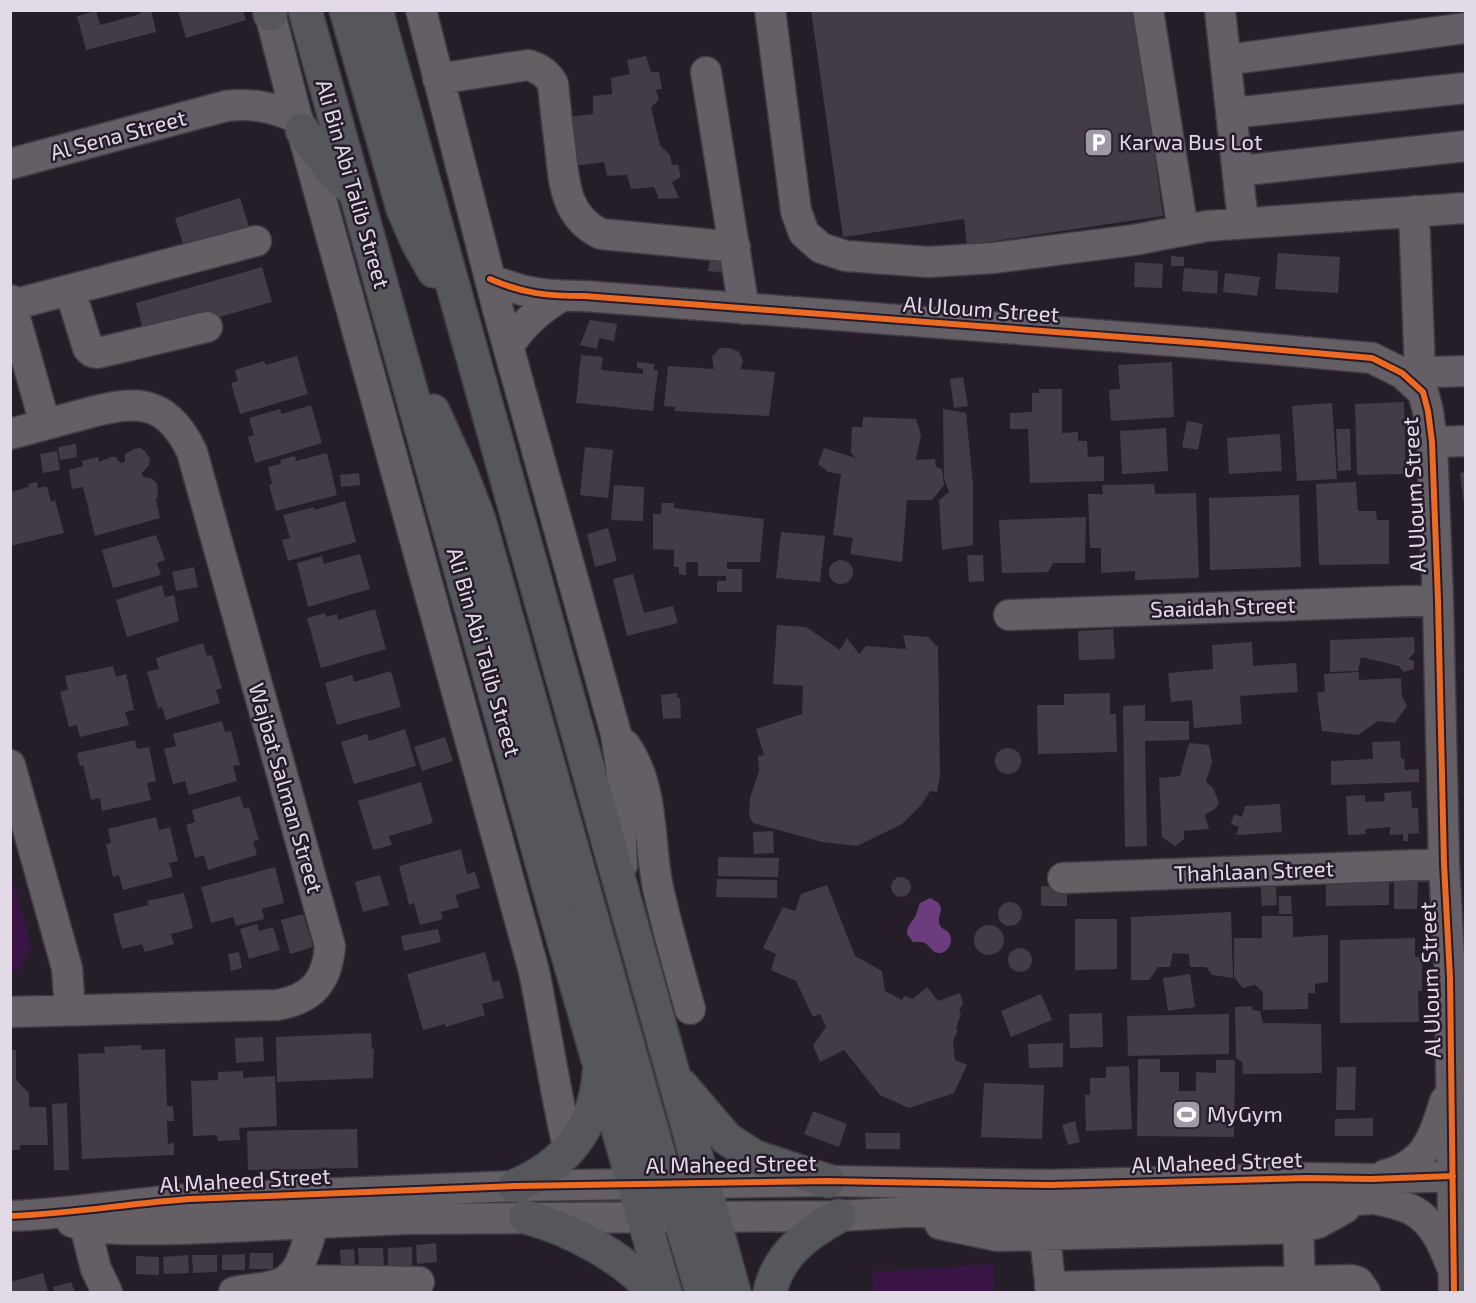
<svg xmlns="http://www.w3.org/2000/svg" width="1476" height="1303" font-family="'Exo 2',sans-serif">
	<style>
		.green { fill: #391546 }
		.water { fill: #6b3c7e }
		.building { fill: #433c46 }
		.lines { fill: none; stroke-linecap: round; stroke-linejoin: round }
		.minor-casing { stroke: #403b43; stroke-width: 33 }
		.major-casing { stroke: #403b43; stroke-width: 36 }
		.minor { stroke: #635f65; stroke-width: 30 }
		.major { stroke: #55575b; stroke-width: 33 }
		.cycleway-casing { stroke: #261b2b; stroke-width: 10 }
		.cycleway { stroke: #ed6a23; stroke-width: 6 }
		.labels { text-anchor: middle; stroke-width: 5; stroke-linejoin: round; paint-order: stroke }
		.street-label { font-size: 22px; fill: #e2dae6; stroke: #261b2b }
		.poi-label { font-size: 22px; fill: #e2dae6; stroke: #261b2b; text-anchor: start }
	</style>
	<rect width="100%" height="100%" fill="#251e28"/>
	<path class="green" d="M11,871L31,946L18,971L11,972Z
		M993,1264L994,1292H873L872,1272Z"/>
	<path class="water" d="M930,898L939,903L941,908C941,914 938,917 939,922C940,929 944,928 948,932C955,939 949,954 938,953C931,952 929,943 922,942C919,942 916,942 913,942L907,934C907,925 911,924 915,917C917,913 918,907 920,903Z"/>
	<path class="building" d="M139,10H151L156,32L86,50L77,16L96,11L100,25L140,14Z
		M178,10H243L246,20L186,38Z
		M811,10H1134L1163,216L967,245L964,219L843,237Z
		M646,56L651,72H659L662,89L656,90L659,100L651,107L660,145L670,155L672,165H678L681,177L672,182L679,198L659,199L654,187L631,189L627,175L607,176L604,162L567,167L558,118L593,114V96L612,94L611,78L630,74L627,60Z
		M240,198L250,230L185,250L175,218Z
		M1278,253L1340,257L1338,293L1275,289Z
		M1171,256L1184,257V266H1171Z
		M710,258L730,261L728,273L708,271Z
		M1135,262L1163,264L1162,288L1134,287Z
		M262,267L272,302L145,338L136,303Z
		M1184,268L1218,271L1217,294L1182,291Z
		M1225,273L1260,277L1257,296L1223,292Z
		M590,320L617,324L614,341L599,338L597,349L580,345Z
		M722,348H730L739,352L743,361L741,369L775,372L769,416L675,411V407L664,406L668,366L714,369L712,357L718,350Z
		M581,355L603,357L601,370L643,374V369L637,368V362L654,364V370H658L653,411L576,403Z
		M297,356L308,394L240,414L231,383L238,381L235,370L264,361L266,365Z
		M1172,362L1174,417L1111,421L1109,390L1120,389L1118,365Z
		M963,377L968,406L954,408L950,379Z
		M1039,389H1062V433L1078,432V441H1087L1088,457L1104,456V481L1030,483L1028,429H1010V413L1032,412V393H1039Z
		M1404,402L1406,474L1357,475L1355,404Z
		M1332,403L1337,479L1297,481L1292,406Z
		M311,405L322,443L255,463L248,437L254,435L249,418L280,409L282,414Z
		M943,409L966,413L973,484V545L942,550L939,500L949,492L944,479Z
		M863,417L916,419L921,435L916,460L935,459L936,467L942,469L944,485L932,500H907L902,562L850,554L853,538L833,535L841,474L828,472L818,464L824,448L856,458L851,453L852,427H862Z
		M1187,421L1203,424L1198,450L1182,447Z
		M1166,428L1168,471L1122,474L1120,431Z
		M1336,429H1350L1351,470L1338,471Z
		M1280,434L1282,471L1229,474L1227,438Z
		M76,444L77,457L60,460L58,447Z
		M585,447L613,450L608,498L580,495Z
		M140,448L145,451L150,459L149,465L142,473L143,477L151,478L157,484L158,496L156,500L160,518L95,536L83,487L72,489L69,470L83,466L82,461L98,457L99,462L111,457H116L120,463L125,462V454L134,449Z
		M57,451L60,470L43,473L40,454Z
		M327,453L337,495L276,511L269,485L272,484L268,467L281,464L280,460L295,456L296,461Z
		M1466,472V504H1464L1460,473Z
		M359,473L360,485L341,487L340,475Z
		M37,482L38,488L47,486L51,502L55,500L64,533L10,546V492L29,487L28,484Z
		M1356,482L1358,511H1376L1377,520H1389V564L1319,565L1316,484Z
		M1154,484L1155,494L1196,493L1199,578L1135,580V571L1101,573V548H1090L1088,494H1103L1102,485Z
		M614,485L644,487L643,521L611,520Z
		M1299,495L1301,567L1210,570L1209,498Z
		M345,501L356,542L288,561L282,540L290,538L283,515L314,507V510Z
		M662,503H674V508L764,519L760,562H727V569H742V592H717V581H726V576H698V562H686V575L679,574V567H674V550L653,549V514H661Z
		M1086,517L1085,563H1053L1048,572L1002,573L999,520Z
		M608,528L617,561L595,567L587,534Z
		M781,532L825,536L820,582L776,578Z
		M156,535L165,560L157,563L161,575L113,588L102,550Z
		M360,554L370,589L308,607L297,563L322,556L324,564Z
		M967,555H983L984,581L969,582Z
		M829 572a12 12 0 1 1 24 0a12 12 0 1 1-24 0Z
		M194,567L198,587L176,591L172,572Z
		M633,574L644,613L673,606L678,623L627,636L613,579Z
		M162,585L165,597L174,595L179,621L127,637L116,600Z
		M375,609L386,649L321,668L307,618L325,613L326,617L337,614L338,620Z
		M777,625L806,627L840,650L847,638L859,654L866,646L906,649L903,635L928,637L938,647L940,776L937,792L930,791L922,804L902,824L857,846L822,842L753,823L749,815L750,798L759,771L758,756L764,755L756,729L802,714L803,686L773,684Z
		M1113,629L1115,659L1079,660L1078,631Z
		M1414,637L1415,652L1408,659L1414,661V669L1403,672L1399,666L1361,657L1358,671L1330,672V640Z
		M1252,642L1253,666L1296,663L1298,692L1240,696L1242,724L1194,728L1192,700L1171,702L1168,673L1213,669L1212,645Z
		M203,643L207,656L212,655L222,688L216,690L220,703L166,720L162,707L158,708L147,672L159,669L156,658Z
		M113,666L116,677L126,674L134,710L125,712L129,725L80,737L77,725L69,727L60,692L68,690L65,676Z
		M391,671L401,707L337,725L325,683L352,675L354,682Z
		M1359,672V680L1401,678L1402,696L1407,706L1395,723L1378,721L1358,735L1322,731L1317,693L1325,691L1324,674Z
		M677,693V698H680L681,718L663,719L661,695Z
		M1110,693V714H1116L1117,752L1038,754L1037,705H1064V694Z
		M1145,705V721H1189V740L1145,741L1147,846L1125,847L1123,706Z
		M222,721L225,732L231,731L240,765L233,766L237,781L189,795L185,781L173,784L164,749L176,746L173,734Z
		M405,729L416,766L354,784L341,742L367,734L369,741Z
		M445,737L453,761L422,771L414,747Z
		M135,740L137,749L149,747L156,781L147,783L151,800L102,811L100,798L91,800L83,765L80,766L77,753Z
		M1400,741L1401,759H1404L1405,770L1419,769V782L1331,785V761L1373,759L1372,742Z
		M1189,743L1209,745L1212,762L1206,782L1213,788L1219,803L1216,808L1205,815L1209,829L1184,831V839L1175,846L1162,837L1159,778L1180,776Z
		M995 761a13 13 0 1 1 26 0a13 13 0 1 1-26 0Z
		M421,782L433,823L389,836L392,845L373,850L358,801Z
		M1411,791L1412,808H1418L1419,833L1408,834V841H1403V834L1390,835V827L1365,829L1366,834L1348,835L1346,796L1365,795V802L1385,801L1384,793Z
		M240,796L244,809L249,807L259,840L253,841L257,855L208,870L204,855L195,858L186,825L195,822L192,810Z
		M1280,804L1282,832L1236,835L1239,827L1231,824L1234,814L1242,817L1245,806Z
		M156,817L159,830L170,827L178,861L169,863L173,877L123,890L119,875L113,877L106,844L111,843L108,829Z
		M773,831L774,853L754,854L753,832Z
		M461,849L467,874L475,872L480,888L455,895L459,907L441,912L443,919L420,925L414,903L409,905L399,866Z
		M718,857L779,858L778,877L718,876Z
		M275,867L284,903L262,909L264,919L236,926L233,917L211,923L201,887Z
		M1394,874H1418L1417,909H1394Z
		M380,875L389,905L363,912L355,882Z
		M1275,877L1277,905L1262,906L1260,878Z
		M1326,877H1389V905L1326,906Z
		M891 887a10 10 0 1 1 20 0a10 10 0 1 1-20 0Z
		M717,879L777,880V898L716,897Z
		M827,885L855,956L882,971L885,991L902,1000L904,996L913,999L927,987L938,1001L960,993L963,1004L959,1010L961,1014L956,1028L958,1030L953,1041L955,1060L967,1065L954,1093L909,1108L880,1095L844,1050L820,1062L813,1045L826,1027L820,1014L813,1017L796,981L771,970L776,954L763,948L783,907L795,911L801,894Z
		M1041,886L1067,887V906H1041Z
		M184,893L193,928L171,934L174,944L145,952L142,944L122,949L113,914L148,905L147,901Z
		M1279,896H1291L1292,914H1279Z
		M998 914a12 12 0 1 1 24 0a12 12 0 1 1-24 0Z
		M1231,912L1233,978L1212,975L1206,967H1190L1189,954L1173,953L1170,967H1158L1149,980H1131V917Z
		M303,914L313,947L290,954L281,920Z
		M1262,916H1293V937L1328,935V982L1315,984V993H1308V1009L1263,1010V992L1255,985L1243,988L1234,977V938H1262Z
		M1075,919H1117V969L1075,970Z
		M257,924L259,931L273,927L280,950L249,959L240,929Z
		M974 940a15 15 0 1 1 30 0a15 15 0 1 1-30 0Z
		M438,929L441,942L404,951L401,936Z
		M1415,938V957H1422V991H1418L1419,1022L1340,1023V940Z
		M1008 960a12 12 0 1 1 24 0a12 12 0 1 1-24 0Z
		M239,952L242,968L231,971L228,954Z
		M485,952L493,982L499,980L504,998L482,1004L485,1015L446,1027L445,1024L423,1030L407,974Z
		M1190,974L1195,1007L1168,1011L1163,978Z
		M1041,994L1052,1020L1011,1037L1001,1011Z
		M1252,1006V1010L1260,1011L1263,1023L1321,1024L1322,1073L1243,1074L1242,1062L1236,1058L1235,1007Z
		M1102,1013L1103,1047L1070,1048L1069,1014Z
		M1229,1014V1054L1128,1056L1127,1016Z
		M371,1033L372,1049H374L373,1078L277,1082L276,1037Z
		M263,1037L264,1061L236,1063L235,1038Z
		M1063,1043V1067L1029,1068L1028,1044Z
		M141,1045V1050L165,1049L167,1106H173L174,1121H167L168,1144L174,1143V1155L82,1159L78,1054L105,1053L104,1047Z
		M10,1050H16V1080L29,1093V1107H46L48,1145H20V1150H10Z
		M1138,1059H1160V1072H1179V1091H1196V1072L1216,1073V1060H1235L1234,1137L1137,1136Z
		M1129,1066L1132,1129L1086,1131L1085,1095H1090V1078H1106V1067Z
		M1337,1067H1356L1355,1110H1336Z
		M243,1071V1078L275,1076L277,1126L239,1128L240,1140L218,1141L217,1135L193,1136L191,1081L218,1080V1072Z
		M984,1083L1044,1085L1042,1139L981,1137Z
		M67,1103L69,1170H54L52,1104Z
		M813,1111L847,1124L839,1147L804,1134Z
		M1373,1118V1136H1335V1119Z
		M1075,1121L1080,1142L1068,1145L1062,1125Z
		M357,1129L358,1168L248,1170L247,1131Z
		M865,1133H900V1149H866Z
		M436,1243L437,1262L417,1264L416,1245Z
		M412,1247V1266L388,1267V1248Z
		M358,1248H383L384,1265L359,1266Z
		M354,1249L355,1265L341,1266L340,1250Z
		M250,1253H273V1269H249Z
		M245,1254V1270H222V1255Z
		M188,1255L189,1273L164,1274L163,1257Z
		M192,1255H217V1272L193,1273Z
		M136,1256L159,1257V1275L136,1274Z
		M43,1273L48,1292H10V1282Z
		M71,1282L75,1292H55L53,1287Z"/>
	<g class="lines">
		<defs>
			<path id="minor" d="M269,10L297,118L302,130L534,971C546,1031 555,1091 569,1151
				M421,10L498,310L616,734L622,773L620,813L622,865
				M770,10L796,211L804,233L821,248L846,256L929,262L993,258L1134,240L1207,226L1466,208
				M1148,10L1183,230
				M1220,10L1243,222
				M1226,60L1466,28
				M706,72L744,309
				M438,79L528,65C540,69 547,73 553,84C555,104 557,125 560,145C564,181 564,216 601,234L735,247
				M1232,113L1466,88
				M10,164L226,106C252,103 273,107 297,118
				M1238,171L1466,146
				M1414,211L1420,372
				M490,279C524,294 548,296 584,296L1201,343L1372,358L1402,373L1423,392L1428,411L1432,442L1438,600L1444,864L1450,978L1454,1292
				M70,290L88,348L92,352L98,353L207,327
				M10,300L45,424
				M12,305L256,241
				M508,347C522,324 539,310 562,296
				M1402,373L1466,371
				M10,434C33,428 55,422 77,416C131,401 165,394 192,452L330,946C327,982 312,999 277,1005L10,1012
				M1432,442L1466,441
				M1009,615L1438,600
				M625,745C655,788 648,840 658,888C667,928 679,969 690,1009
				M10,765L67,968L70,1010
				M1063,878L1444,864
				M1385,1175C1426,1164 1433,1139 1445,1101
				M1372,1198C1385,1202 1402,1204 1414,1211C1434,1223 1443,1244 1451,1265
				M10,1216C71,1214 130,1203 190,1199L515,1186L828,1181L1050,1185L1307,1178L1371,1179L1453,1176
				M72,1222C106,1232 145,1229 180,1229L405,1219L839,1216L906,1212H1051L1310,1204L1394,1197
				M940,1224L998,1236L1298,1228L1318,1223L1345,1208
				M85,1226L96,1269L107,1292
				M1298,1228L1300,1282
				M1045,1236L1051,1292
				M290,1280L419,1282
				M1050,1287L1351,1280L1358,1282L1365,1292
				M234,1292C247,1289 260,1289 272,1286C304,1279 303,1248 315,1223"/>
			<path id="major" d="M305,10L557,917L665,1292
				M346,10L403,209L418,243L434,271
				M376,10L734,1292
				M270,14L271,10
				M302,130L330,168L353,190
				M433,411L461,473L479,520L667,1184L676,1194L713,1216
				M681,1085L726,1138L755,1157L828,1181
				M515,1186C565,1165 595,1129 599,1074
				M653,1195L679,1216L702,1292
				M526,1217C573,1230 621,1256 655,1292
				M770,1292C778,1255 806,1234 839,1216"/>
		</defs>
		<use href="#minor" class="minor-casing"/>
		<use href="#major" class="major-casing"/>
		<use href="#minor" class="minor"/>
		<use href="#major" class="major"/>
		<defs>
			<path id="cycleway" d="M490,279C524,294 548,296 584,296L1201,343L1372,358L1402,373L1423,392L1428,411L1432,442L1438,600L1444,864L1450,978L1454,1292
				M10,1216C71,1214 130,1203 190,1199L515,1186L828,1181L1050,1185L1307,1178L1371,1179L1453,1176"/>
		</defs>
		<use href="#cycleway" class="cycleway-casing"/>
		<use href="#cycleway" class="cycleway"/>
	</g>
	<defs>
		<symbol id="parking-square" viewBox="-11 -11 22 22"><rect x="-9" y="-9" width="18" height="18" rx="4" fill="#a098a4" stroke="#261b2b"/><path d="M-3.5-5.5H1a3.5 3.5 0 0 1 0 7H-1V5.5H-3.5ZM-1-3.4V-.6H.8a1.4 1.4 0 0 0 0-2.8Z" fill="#fff"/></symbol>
		<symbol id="stadium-square" viewBox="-11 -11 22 22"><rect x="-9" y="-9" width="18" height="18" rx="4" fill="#a098a4" stroke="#261b2b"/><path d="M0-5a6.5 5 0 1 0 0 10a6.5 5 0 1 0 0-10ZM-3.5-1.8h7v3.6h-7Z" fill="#fff"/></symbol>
	</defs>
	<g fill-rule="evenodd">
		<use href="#parking-square" x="1082" y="126" width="33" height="33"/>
		<use href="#stadium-square" x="1170" y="1098" width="33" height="33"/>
	</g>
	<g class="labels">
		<g class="street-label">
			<text transform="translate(118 135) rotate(-15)" y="8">Al Sena Street</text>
			<text transform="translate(353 184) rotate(74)" y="8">Ali Bin Abi Talib Street</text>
			<text transform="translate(981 309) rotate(4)" y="8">Al Uloum Street</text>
			<text transform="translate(1414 495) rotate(-93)" y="8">Al Uloum Street</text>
			<text transform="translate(1223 607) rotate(-2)" y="8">Saaidah Street</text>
			<text transform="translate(484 652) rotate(74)" y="8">Ali Bin Abi Talib Street</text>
			<text transform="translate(286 788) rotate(74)" y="8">Wajbat Salman Street</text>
			<text transform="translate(1254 871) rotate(-2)" y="8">Thahlaan Street</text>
			<text transform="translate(1430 980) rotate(-92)" y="8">Al Uloum Street</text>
			<text transform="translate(1217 1162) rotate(-2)" y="8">Al Maheed Street</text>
			<text transform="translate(731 1164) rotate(-1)" y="8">Al Maheed Street</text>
			<text transform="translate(245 1180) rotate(-3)" y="8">Al Maheed Street</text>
		</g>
		<g class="poi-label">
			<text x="1119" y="150">Karwa Bus Lot</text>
			<text x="1207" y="1122">MyGym</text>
		</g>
	</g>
	<rect width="1476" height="1303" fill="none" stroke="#e2dae6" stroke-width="24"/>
</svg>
